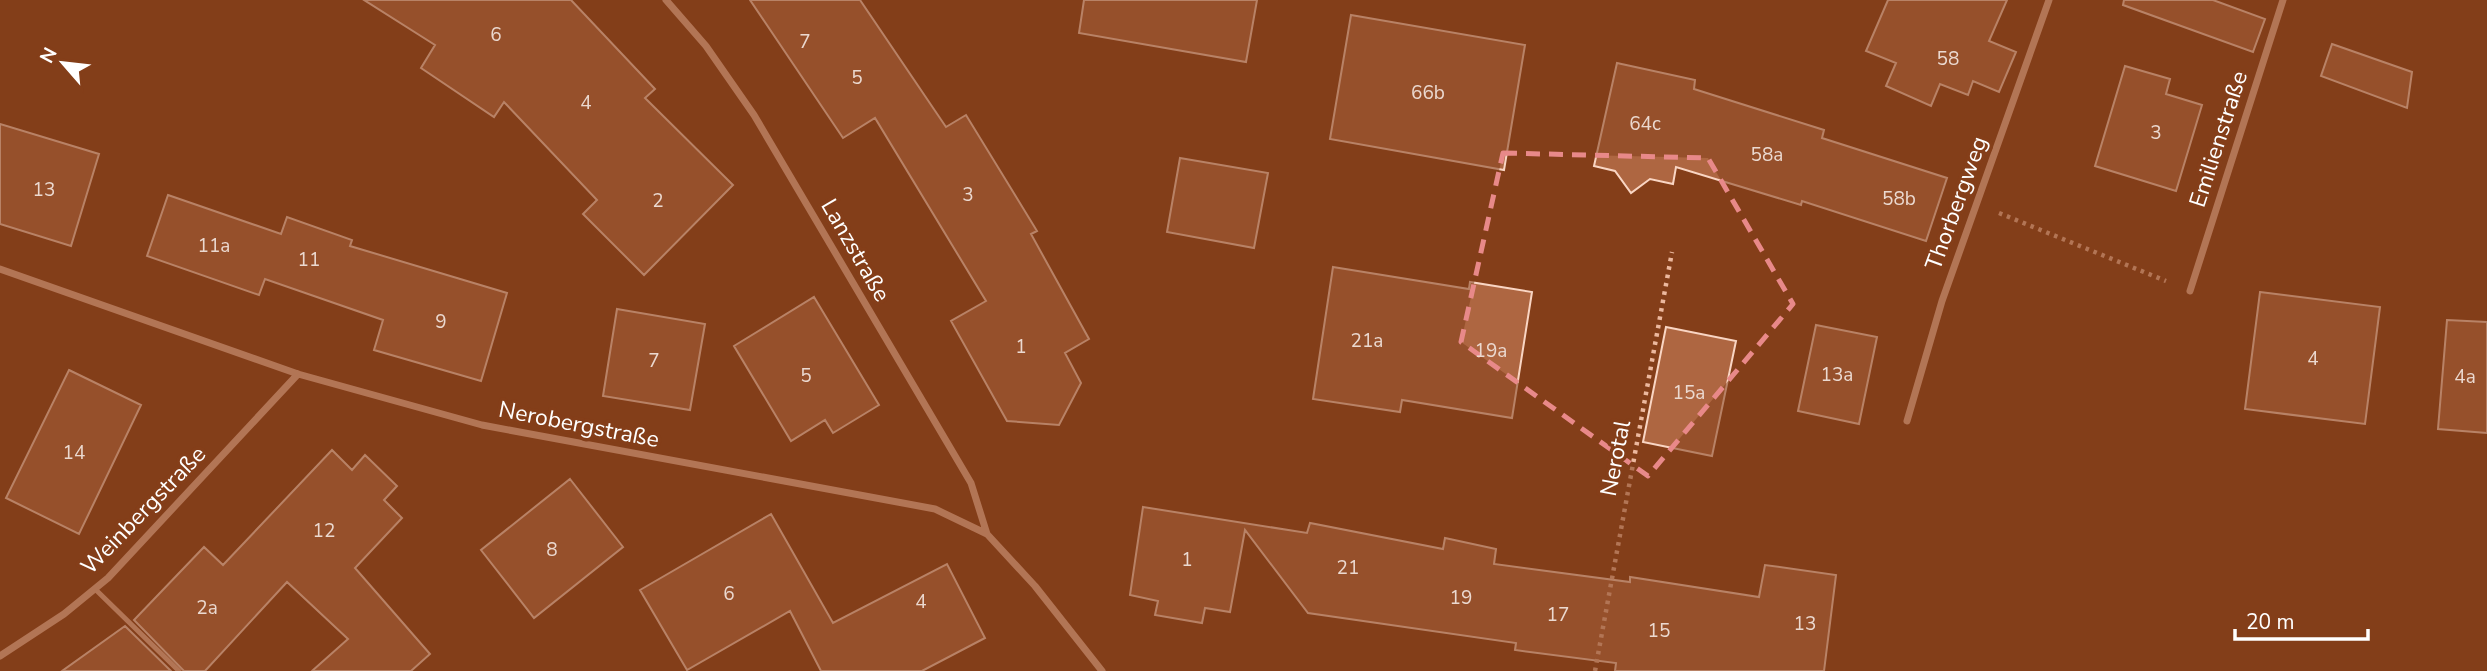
<svg xmlns="http://www.w3.org/2000/svg" width="2487" height="671" font-family="'Nunito Sans',sans-serif">
	<style>
		.building { fill: #ae6641; stroke: #f9d5c3; stroke-width: 2 }
		.lines { fill: none; stroke-linecap: round; stroke-linejoin: round }
		.path { stroke: #ecb89e; stroke-width: 4.5; stroke-dasharray: 3.5 5; stroke-linecap: butt }
		.service { stroke: #ecb89e; stroke-width: 5 }
		.minor { stroke: #ecb89e; stroke-width: 7 }
		.marked { fill: none; stroke: #e88989; stroke-width: 5; stroke-dasharray: 14 9; stroke-linejoin: round }
		.labels { text-anchor: middle; stroke-width: 7; stroke-linejoin: round; paint-order: stroke }
		.number-label { font-size: 19px; fill: #ebd9d0 }
		.street-label { font-size: 23px; fill: #fff; stroke: #843e19 }
	</style>
	<rect width="100%" height="100%" fill="#843e19"/>
	<path class="building" d="M364,0H571L655,89L645,98L733,185L644,275L583,214L597,200L504,102L494,117L421,68L435,45Z
		M750,0H860L946,127L966,115L1037,231L1031,234L1089,339L1065,353L1081,383L1059,425L1007,421L951,321L986,301L875,118L843,138Z
		M1084,0H1257L1246,62L1079,33Z
		M1888,0H2007L1989,41L2016,52L1999,92L1973,81L1968,95L1940,84L1931,106L1886,86L1896,63L1866,51Z
		M2124,0H2213L2265,19L2253,52L2123,5Z
		M1351,15L1525,45L1504,170L1330,139Z
		M2332,44L2412,72L2407,108L2321,76Z
		M1617,63L1695,80L1694,89L1824,130L1822,138L1947,178L1926,241L1802,201L1801,205L1676,167L1673,184L1650,179L1631,193L1615,171L1594,166Z
		M2125,66L2170,79L2166,94L2202,105L2176,191L2095,166Z
		M0,124L99,154L71,246L0,224Z
		M1180,158L1268,173L1254,248L1167,232Z
		M168,195L281,234L287,217L352,240L350,246L507,293L481,381L374,350L383,320L265,279L259,295L147,256Z
		M1333,267L1469,289L1470,282L1532,292L1512,418L1402,400L1400,412L1313,399Z
		M2260,292L2380,307L2365,424L2245,409Z
		M814,297L879,405L833,433L825,420L791,441L734,346Z
		M617,309L705,324L690,410L603,396Z
		M2447,320L2487,322V433L2438,429Z
		M1816,325L1877,337L1859,424L1798,411Z
		M1666,327L1736,341L1712,456L1643,442Z
		M69,370L141,405L79,534L6,498Z
		M332,450L352,470L365,455L397,486L384,500L402,518L355,568L430,654L411,671H312L348,639L287,582L205,671H184L134,620L204,547L223,565Z
		M570,479L623,547L534,618L481,550Z
		M1143,507L1307,533L1310,523L1443,549L1445,538L1496,549L1494,564L1630,582V577L1759,597L1765,565L1836,575L1824,671H1615L1616,663L1515,650L1516,643L1308,613L1245,530L1230,612L1205,608L1202,623L1155,615L1158,601L1130,595Z
		M771,514L833,623L947,564L985,638L922,671H821L790,611L687,670L640,590Z
		M125,626L171,671H62Z"/>
	<g class="lines">
		<path class="path" d="M1999,213L2166,281
			M1595,671L1672,252"/>
		<path class="service" d="M95,589L179,671"/>
		<path class="minor" d="M666,0L706,46L754,115L971,483L987,534
			M0,269L298,374L482,425L935,509L987,534L1035,586L1102,671
			M2190,291L2283,0
			M1907,421L1942,301L2049,0
			M0,656L64,614L108,578L298,374"/>
	</g>
	<path d="M0 0H2487V671H0ZM1503,153L1708,158L1793,304L1648,476L1461,342Z" fill="#843e19" fill-opacity=".55" fill-rule="evenodd"/>
	<path class="marked" d="M1503,153L1708,158L1793,304L1648,476L1461,342Z"/>
	<g class="labels">
		<g class="number-label">
			<text x="496" y="41">6</text>
			<text x="805" y="48">7</text>
			<text x="1948" y="65">58</text>
			<text x="857" y="84">5</text>
			<text x="1428" y="99">66b</text>
			<text x="586" y="109">4</text>
			<text x="1645" y="130">64c</text>
			<text x="2156" y="139">3</text>
			<text x="1767" y="161">58a</text>
			<text x="44" y="196">13</text>
			<text x="968" y="201">3</text>
			<text x="1899" y="205">58b</text>
			<text x="658" y="207">2</text>
			<text x="214" y="252">11a</text>
			<text x="309" y="266">11</text>
			<text x="441" y="328">9</text>
			<text x="1367" y="347">21a</text>
			<text x="1021" y="353">1</text>
			<text x="1491" y="357">19a</text>
			<text x="2313" y="365">4</text>
			<text x="654" y="367">7</text>
			<text x="1837" y="381">13a</text>
			<text x="806" y="382">5</text>
			<text x="2465" y="383">4a</text>
			<text x="1689" y="399">15a</text>
			<text x="74" y="459">14</text>
			<text x="324" y="537">12</text>
			<text x="552" y="556">8</text>
			<text x="1187" y="566">1</text>
			<text x="1348" y="574">21</text>
			<text x="729" y="600">6</text>
			<text x="1461" y="604">19</text>
			<text x="921" y="608">4</text>
			<text x="207" y="614">2a</text>
			<text x="1558" y="621">17</text>
			<text x="1805" y="630">13</text>
			<text x="1659" y="637">15</text>
		</g>
		<g class="street-label">
			<text transform="translate(2218 139) rotate(-72)" y="8">Emilienstraße</text>
			<text transform="translate(1956 203) rotate(-70)" y="8">Thorbergweg</text>
			<text transform="translate(856 250) rotate(60)" y="8">Lanzstraße</text>
			<text transform="translate(579 424) rotate(11)" y="8">Nerobergstraße</text>
			<text transform="translate(1615 458) rotate(-79)" y="8">Nerotal</text>
			<text transform="translate(143 510) rotate(-46)" y="8">Weinbergstraße</text>
		</g>
	</g>
	<g transform="translate(63 63) rotate(298)" stroke="#843e19" stroke-width="5" paint-order="stroke">
	<path d="M0-5L12 26L0 18L-12 26Z" fill="#ffffff"/>
	<text y="-10" font-size="19" font-weight="bold" text-anchor="middle" fill="#ffffff">N</text>
	</g>
	<path d="M2235 629v10h133v-10" fill="none" stroke="#ffffff" stroke-width="3.5"/>
	<text x="2246" y="629" font-size="21" fill="#ffffff" stroke="#843e19" stroke-width="5" paint-order="stroke">20 m</text>
</svg>
